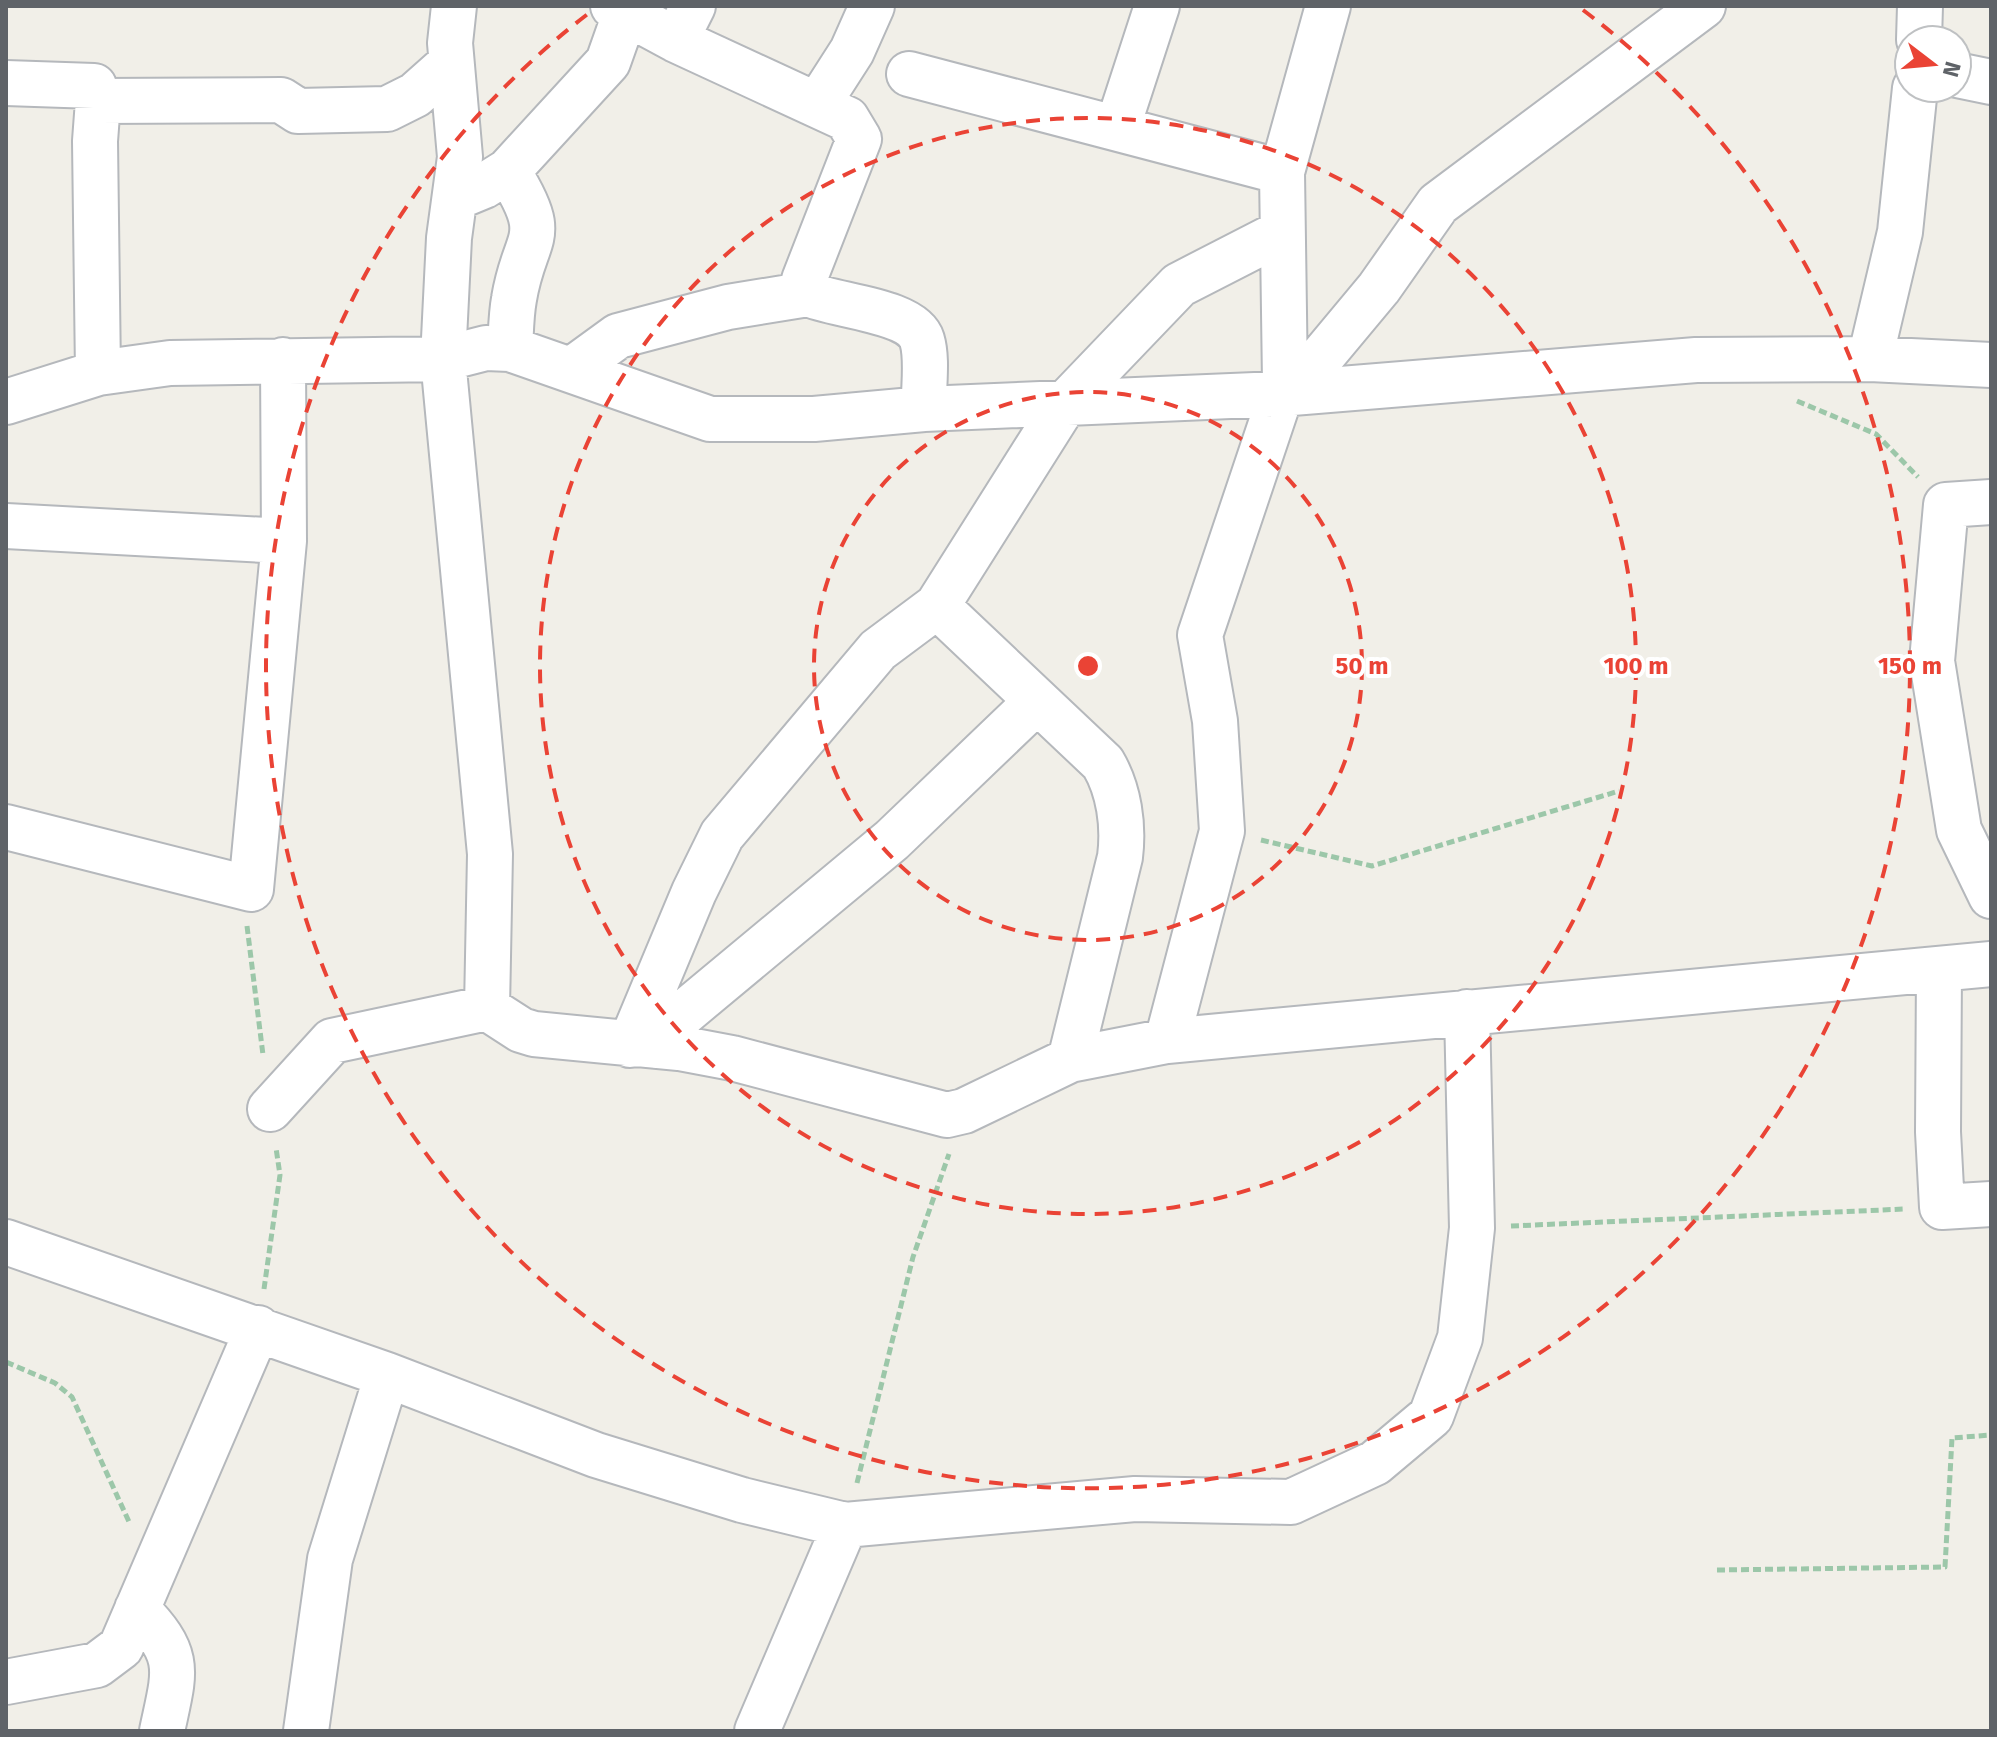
<svg xmlns="http://www.w3.org/2000/svg" width="1997" height="1737" font-family="'Fira Sans',sans-serif">
	<style>
		.lines { fill: none; stroke-linecap: round; stroke-linejoin: round }
		.minor-casing { stroke: #b5b8bc; stroke-width: 48 }
		.path { stroke: #9cc7a9; stroke-width: 5; stroke-dasharray: 8 4; stroke-linecap: butt }
		.minor { stroke: #fff; stroke-width: 44 }
		.ring { fill: none; stroke: #ea4335; stroke-width: 4; stroke-dasharray: 14 10 }
		.centre { fill: #ea4335; stroke: #fff; stroke-width: 4 }
		.ring-label { font-size: 24px; text-anchor: middle; font-weight: bold; fill: #ea4335; stroke: #fff; stroke-width: 8; stroke-linejoin: round; paint-order: stroke }
	</style>
	<rect width="100%" height="100%" fill="#f1efe8"/>
	<g class="lines">
		<defs>
			<path id="minor" d="M454,6L450,43L460,157L449,238L443,359L490,854L487,1008
				M613,6L676,40L847,119L859,139L804,280L808,294C834,306 913,310 922,340C928,360 923,388 924,409
				M676,40L693,6
				M1919,40L1920,6
				M909,74L1282,172
				M1957,75L1991,82
				M6,83L94,86L98,101L95,141L98,373
				M98,101L281,100L298,111L387,109L415,95L451,63
				M818,104L852,51L872,6
				M1118,126L1157,6
				M508,171C552,241 525,232 514,299C511,315 511,333 510,349
				M455,198L484,186L508,171L608,62L626,11
				M1870,359L1900,232L1915,88
				M574,368L618,336L728,307L808,294
				M1298,392L1304,378L1379,288L1438,204L1703,6
				M6,402L98,373L170,363L443,359L486,348L510,349L710,419H814L924,409L1280,394L1696,360L1870,359L1991,365
				M1991,502L1946,505L1932,661L1959,830L1991,896
				M6,526L284,541
				M937,606L1103,763C1119,790 1124,825 1120,857L1070,1060
				M6,827L251,889L284,541L283,360
				M1939,969L1938,1132L1942,1207L1991,1204
				M1167,1041L1222,831L1215,721L1200,635L1285,382L1282,172L1328,6
				M630,1045L694,892L722,835L878,650L937,606L1064,405L1179,285L1282,232
				M656,1046L684,1013L892,840L1037,701
				M270,1109L332,1041L487,1008L521,1030L534,1034L679,1048L732,1058L947,1115L964,1111L1070,1060L1167,1041L1991,964
				M6,1242L387,1375L596,1455L742,1500L845,1525L1135,1499L1291,1502L1375,1463L1431,1416L1460,1338L1472,1228L1467,1012
				M137,1609C183,1656 175,1670 162,1731
				M6,1682L97,1665L121,1647L258,1328
				M306,1731L330,1559L387,1375
				M757,1731L845,1525"/>
		</defs>
		<use href="#minor" class="minor-casing"/>
		<path class="path" d="M1797,401L1876,434L1918,477
			M1261,840L1372,866L1619,791
			M247,926L263,1055
			M1511,1226L1905,1209
			M264,1289L280,1175L276,1148
			M6,1362L55,1383L72,1397L130,1524
			M857,1483L913,1257L949,1154
			M1717,1570L1945,1567L1952,1438L1991,1435"/>
		<use href="#minor" class="minor"/>
	</g>
	<g class="ring">
		<circle cx="1088" cy="666" r="274"/>
		<circle cx="1088" cy="666" r="548"/>
		<path d="M1583 10A822 822 0 1 1 593 10"/>
	</g>
	<circle cx="1088" cy="666" r="12" class="centre"/>
	<g class="ring-label">
		<text x="1362" y="674">50 m</text>
		<text x="1636" y="674">100 m</text>
		<text x="1910" y="674">150 m</text>
	</g>
	<rect width="1997" height="1737" fill="none" stroke="#5f6368" stroke-width="16"/>
	<g transform="translate(1933 64) rotate(106)"><circle r="38" fill="#ffffff" stroke="#bfc1c3" stroke-width="2"/>
	<path d="M0-6L14 30L0 20L-14 30Z" fill="#ea4335"/>
	<text y="-12" font-size="22" font-weight="bold" text-anchor="middle" fill="#5f6368">N</text>
	</g>
</svg>
